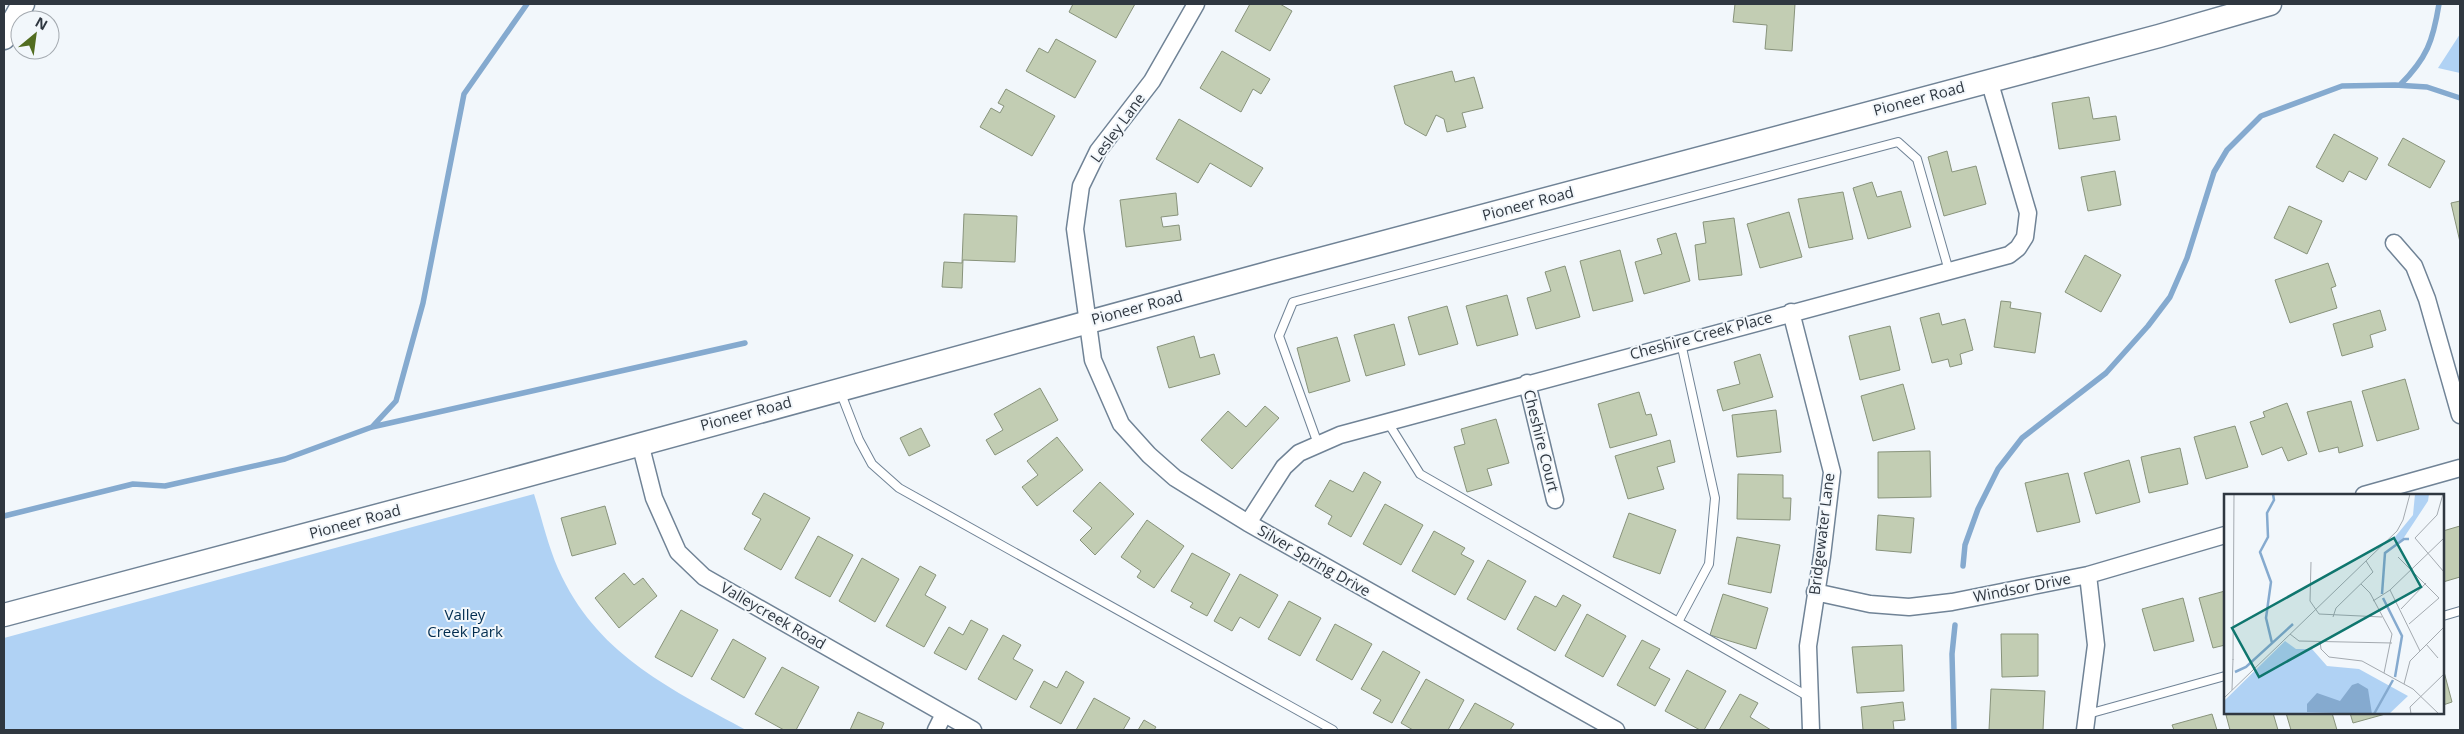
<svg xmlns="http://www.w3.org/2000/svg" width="2464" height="734" font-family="'Open Sans',sans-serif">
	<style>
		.green { fill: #b0d2f4 }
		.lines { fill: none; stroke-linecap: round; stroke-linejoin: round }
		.stream { stroke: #85aacf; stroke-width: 5.5 }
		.building { fill: #c2cdb3; stroke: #88937b }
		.lane-casing { stroke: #708396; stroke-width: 10 }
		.street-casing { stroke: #708396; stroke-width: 19 }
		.secondary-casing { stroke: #708396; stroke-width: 25 }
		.lane { stroke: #fff; stroke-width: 8 }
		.street { stroke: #fff; stroke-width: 16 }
		.secondary { stroke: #fff; stroke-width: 22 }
		.labels { text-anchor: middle; stroke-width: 4; stroke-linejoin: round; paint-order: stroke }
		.street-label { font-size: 15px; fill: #2f3740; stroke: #f2f7fb }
		.park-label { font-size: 15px; fill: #012c4f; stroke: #f2f7fb }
		.inset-river { fill: none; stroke: #85aacf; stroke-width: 2.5 }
		.inset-road { fill: none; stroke: #a4aab0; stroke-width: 1 }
		.view { fill: #0f766e; fill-opacity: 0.15; stroke: #0f766e; stroke-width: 2.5 }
		.inset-edge { fill: none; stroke: #2f3740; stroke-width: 2.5 }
	</style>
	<rect width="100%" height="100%" fill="#f2f7fb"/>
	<path class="green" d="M2460,34V73L2438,68Z
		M534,494C543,522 549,551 562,577C601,657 673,690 746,730H4V638Z"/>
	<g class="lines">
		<path class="stream" d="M2400,85C2427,58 2433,41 2439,4
			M372,427L396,401L423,303L464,94L527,4
			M4,516L133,484L165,486L285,459L372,427L745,343
			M1963,566L1965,545L1978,509L1998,469L2022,438L2106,373L2148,326L2170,297L2187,258L2214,172L2227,150L2261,116L2342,86L2395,85L2427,87L2460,98
			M1954,730L1952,654L1955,625"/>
	</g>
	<path class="building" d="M1073,4H1135L1116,38L1069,12Z
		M1250,4H1280L1292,11L1270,51L1235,31Z
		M1735,4H1795L1792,51L1765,49L1767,25L1733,22Z
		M1056,39L1096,61L1075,98L1026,71L1039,48L1048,53Z
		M1222,51L1270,79L1261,94L1253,89L1241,112L1200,88Z
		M1452,71L1455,82L1474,77L1483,108L1462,113L1466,127L1447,132L1444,119L1436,115L1426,136L1405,124L1394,86Z
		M1006,89L1055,116L1032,156L980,127L991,108L1000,113L1004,106L998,103Z
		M2089,97L2093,119L2116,116L2120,140L2059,149L2052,103Z
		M1179,119L1263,168L1251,187L1210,163L1198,183L1156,159Z
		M2334,134L2378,158L2366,180L2349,171L2343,182L2316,167Z
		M2403,138L2445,161L2430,188L2388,165Z
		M1947,151L1952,172L1976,166L1986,204L1944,216L1928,157Z
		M2115,171L2121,205L2088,211L2081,177Z
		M1872,182L1877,197L1901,191L1911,227L1868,239L1853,188Z
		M1843,192L1853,239L1809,248L1798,199Z
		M1176,193L1178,215L1161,217L1163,227L1179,225L1181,240L1126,247L1120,200Z
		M2460,201V242L2451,203Z
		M2289,206L2322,221L2307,254L2274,238Z
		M1789,212L1802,257L1760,268L1747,224Z
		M964,214L1017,216L1015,262L963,260L962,288L942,287L944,262L962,263Z
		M1734,218L1742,275L1699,280L1695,245L1706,243L1703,222Z
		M1676,233L1690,281L1644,294L1635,262L1662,254L1657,239Z
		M1620,250L1633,301L1593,311L1580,261Z
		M2085,255L2121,275L2101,312L2065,292Z
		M2328,263L2336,286L2331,288L2337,308L2290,323L2275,280Z
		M1565,266L1580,317L1536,329L1527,298L1551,291L1545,272Z
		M1507,295L1518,335L1477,346L1466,306Z
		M2001,301L2011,302L2010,308L2041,313L2035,353L1994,347Z
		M1447,306L1458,344L1419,355L1408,317Z
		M2380,310L2386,330L2370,335L2373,347L2342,356L2333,324Z
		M1939,313L1942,325L1965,319L1973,350L1960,354L1962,364L1950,367L1948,359L1932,363L1920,318Z
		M1394,324L1405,365L1366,376L1354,335Z
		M1890,326L1900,370L1860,380L1849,336Z
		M1194,336L1200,358L1214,354L1220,374L1169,388L1157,347Z
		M1337,337L1350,381L1309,393L1297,348Z
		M1760,354L1773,397L1723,411L1717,390L1740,384L1734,362Z
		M2405,379L2419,429L2377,441L2362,391Z
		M1903,384L1915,429L1873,441L1861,396Z
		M1040,388L1058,420L995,455L986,440L1003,430L994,414Z
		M1639,392L1646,415L1651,414L1657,435L1610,448L1598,404Z
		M2351,401L2363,446L2339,453L2338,447L2319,452L2307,412Z
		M2287,403L2307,454L2288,461L2282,447L2262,455L2250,422L2265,417L2263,412Z
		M1265,406L1279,418L1232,469L1201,440L1228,411L1246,427Z
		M1776,410L1781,452L1737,457L1732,415Z
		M1496,419L1509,463L1487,469L1492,485L1467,492L1454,447L1465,444L1461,429Z
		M2235,426L2248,467L2206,479L2194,437Z
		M921,428L930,446L909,456L900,438Z
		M1057,437L1083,470L1037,506L1022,487L1038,475L1027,461Z
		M1670,440L1675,462L1657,467L1664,489L1628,499L1615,456Z
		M2180,448L2188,484L2149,493L2141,457Z
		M1930,451L1931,497L1878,498V452Z
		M2129,460L2140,502L2096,514L2084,473Z
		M1364,472L1381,482L1351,537L1328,524L1332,516L1315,506L1330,480L1353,492Z
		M2068,473L2080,522L2037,532L2025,483Z
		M1738,474L1783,475V498H1791L1790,520L1737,519Z
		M1100,482L1134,514L1095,555L1080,540L1092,528L1073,511Z
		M764,493L810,518L781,570L744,549L761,519L752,514Z
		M1385,504L1423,525L1401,565L1363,544Z
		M605,506L616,544L572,556L561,518Z
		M1629,513L1676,530L1660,574L1613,557Z
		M1878,515L1914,518L1911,553L1876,550Z
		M1147,520L1184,546L1154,588L1137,577L1141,571L1121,557Z
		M2460,526V577L2443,582V531Z
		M1434,531L1465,548L1461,554L1474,561L1455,595L1412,571Z
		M818,536L853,555L830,597L795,578Z
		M1737,537L1780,545L1771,593L1728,584Z
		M1192,553L1230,574L1207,616L1190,607L1193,603L1171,591Z
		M862,558L899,579L875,622L839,601Z
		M1488,560L1526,581L1505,620L1467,599Z
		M920,566L936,575L925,595L946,607L924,647L886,626Z
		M624,573L634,585L643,578L657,596L619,628L595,598Z
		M1240,574L1278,595L1259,628L1240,617L1232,631L1214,621Z
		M2225,591V645L2213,648L2199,598Z
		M1723,594L1768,608L1756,649L1710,635Z
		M1563,595L1581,605L1555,651L1517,629L1535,596L1556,607Z
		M2183,598L2194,641L2154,651L2142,609Z
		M1289,601L1321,618L1300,656L1268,639Z
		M681,610L718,630L692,677L655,657Z
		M1587,614L1626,636L1603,677L1565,656Z
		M971,620L988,629L966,670L934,653L949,627L963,635Z
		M1335,624L1372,644L1352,680L1316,660Z
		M2001,634H2038V676L2002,677Z
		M1003,635L1021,645L1013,659L1033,670L1016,700L978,679Z
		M733,639L766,658L744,698L711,679Z
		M1642,640L1660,649L1649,668L1670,679L1655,706L1617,685Z
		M1902,645L1904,691L1857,693L1852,647Z
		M1383,651L1420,672L1392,723L1373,713L1381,700L1361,689Z
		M782,667L819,687L796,730H784L755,714Z
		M2443,668L2452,702L2443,705Z
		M1687,670L1726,691L1704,730H1700L1665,711Z
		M1066,671L1084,682L1061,724L1030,707L1044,681L1057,688Z
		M1426,679L1464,700L1448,730H1413L1401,723Z
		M1991,689L2045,691L2043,730H1989Z
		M1740,694L1758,703L1750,717L1771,730H1719Z
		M1094,698L1130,718L1123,730H1076Z
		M1903,702L1905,720L1893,721L1894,730H1863L1861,707Z
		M1475,703L1514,724L1510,730H1459Z
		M858,712L884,723L881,730H850Z
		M2234,713H2273L2278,730H2230L2226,715Z
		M2286,713H2332L2337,730H2291Z
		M2350,713H2389L2353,723Z
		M2212,714L2217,730H2174L2172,725Z
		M1144,720L1156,727L1154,730H1138Z"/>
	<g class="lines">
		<defs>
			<path id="lane" d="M840,391L859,440L872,464L899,488L1333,730
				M1387,421L1420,474L1809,697
				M1318,444L1279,336L1293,302L1898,142L1917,159L1949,271
				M2443,616L2460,611
				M1678,622L1709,564L1715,498L1681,343
				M2088,714L2225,676"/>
			<path id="street" d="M1196,4L1152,81L1098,151L1081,186L1075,229L1093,360L1121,424L1149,455L1175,478L1248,523L1616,730
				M2394,243L2414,266L2427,299L2460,415
				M1791,312L1832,472L1822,556L1808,646L1811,730
				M1527,383L1555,500
				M640,443L654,498L678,552L704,577L973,730
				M2364,495L2460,468
				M1248,523L1284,467L1299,453L1340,435L2009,255L2018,248L2025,237L2028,213L1989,80
				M1815,592L1870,604L1909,607L1952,602L2088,575L2225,535
				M936,730L944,714
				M2085,730L2096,645L2088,575"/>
			<path id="secondary" d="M4,38L23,4
				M4,615L466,492L1268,273L2159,36L2270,4"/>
		</defs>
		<use href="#lane" class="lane-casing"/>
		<use href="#street" class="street-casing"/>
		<use href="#secondary" class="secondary-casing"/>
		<use href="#lane" class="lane"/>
		<use href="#street" class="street"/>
		<use href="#secondary" class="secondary"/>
	</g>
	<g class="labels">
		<g class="street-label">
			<text transform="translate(1919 99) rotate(-15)" y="5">Pioneer Road</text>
			<text transform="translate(1118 128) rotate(-54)" y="5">Lesley Lane</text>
			<text transform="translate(1528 204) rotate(-15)" y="5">Pioneer Road</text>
			<text transform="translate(1137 308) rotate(-15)" y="5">Pioneer Road</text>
			<text transform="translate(1701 336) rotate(-15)" y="5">Cheshire Creek Place</text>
			<text transform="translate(746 414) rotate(-15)" y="5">Pioneer Road</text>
			<text transform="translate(1541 441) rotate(76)" y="5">Cheshire Court</text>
			<text transform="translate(355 522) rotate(-15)" y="5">Pioneer Road</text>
			<text transform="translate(1822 534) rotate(-83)" y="5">Bridgewater Lane</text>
			<text transform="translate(1314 561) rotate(30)" y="5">Silver Spring Drive</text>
			<text transform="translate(2022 588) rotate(-11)" y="5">Windsor Drive</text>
			<text transform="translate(773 616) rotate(30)" y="5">Valleycreek Road</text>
		</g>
		<g class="park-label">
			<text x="465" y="620">Valley<tspan x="465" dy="17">Creek Park</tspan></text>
		</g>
	</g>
	<g transform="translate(2224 494)">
		<rect width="220" height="220" fill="#f2f7fb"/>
		<path d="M191,0H205L204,7L177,48L171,50V43L189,21ZM61,147L72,155H88L103,172L135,175L184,202L165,220H0V207Z" fill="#b0d2f4"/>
		<path d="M134,189L144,195L148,220L83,218V210L93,199L116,207L128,191Z" fill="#85aacf"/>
		<path class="inset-river" d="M158,100L161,59L180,45H185M159,104L178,142L171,183M48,149L42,124L47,88L36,58L44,43L43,19L50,6L49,0M11,178L22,173L69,130M150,220L169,186"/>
		<path class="inset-road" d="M219,0L213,21L191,44L220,78M174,63L215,104L185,130M87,68L86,107L95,120L158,123M137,90L146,99L168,140L160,179M166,96L196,157M149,107L166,96L220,44M177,115L202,89M109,123L112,114L149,78L142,67M66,140L75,147L168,149M96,147L97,155L105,163L138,167L189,195L215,220M202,150L214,164M9,166L10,0M180,190L186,167L220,133M8,196L9,165M0,204L173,37L179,26L186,0M187,220L186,213L220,180"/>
		<path class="view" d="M170,44L197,93L35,183L8,134Z"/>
		<rect width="220" height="220" class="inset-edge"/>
	</g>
	<rect width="2464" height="734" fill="none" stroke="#2f3740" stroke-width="10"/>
	<g transform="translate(35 35) rotate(29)"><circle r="24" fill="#f2f7fb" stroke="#a4aab0"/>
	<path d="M0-4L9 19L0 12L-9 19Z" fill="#526d20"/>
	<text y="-8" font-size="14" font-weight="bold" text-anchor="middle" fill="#2f3740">N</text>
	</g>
</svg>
